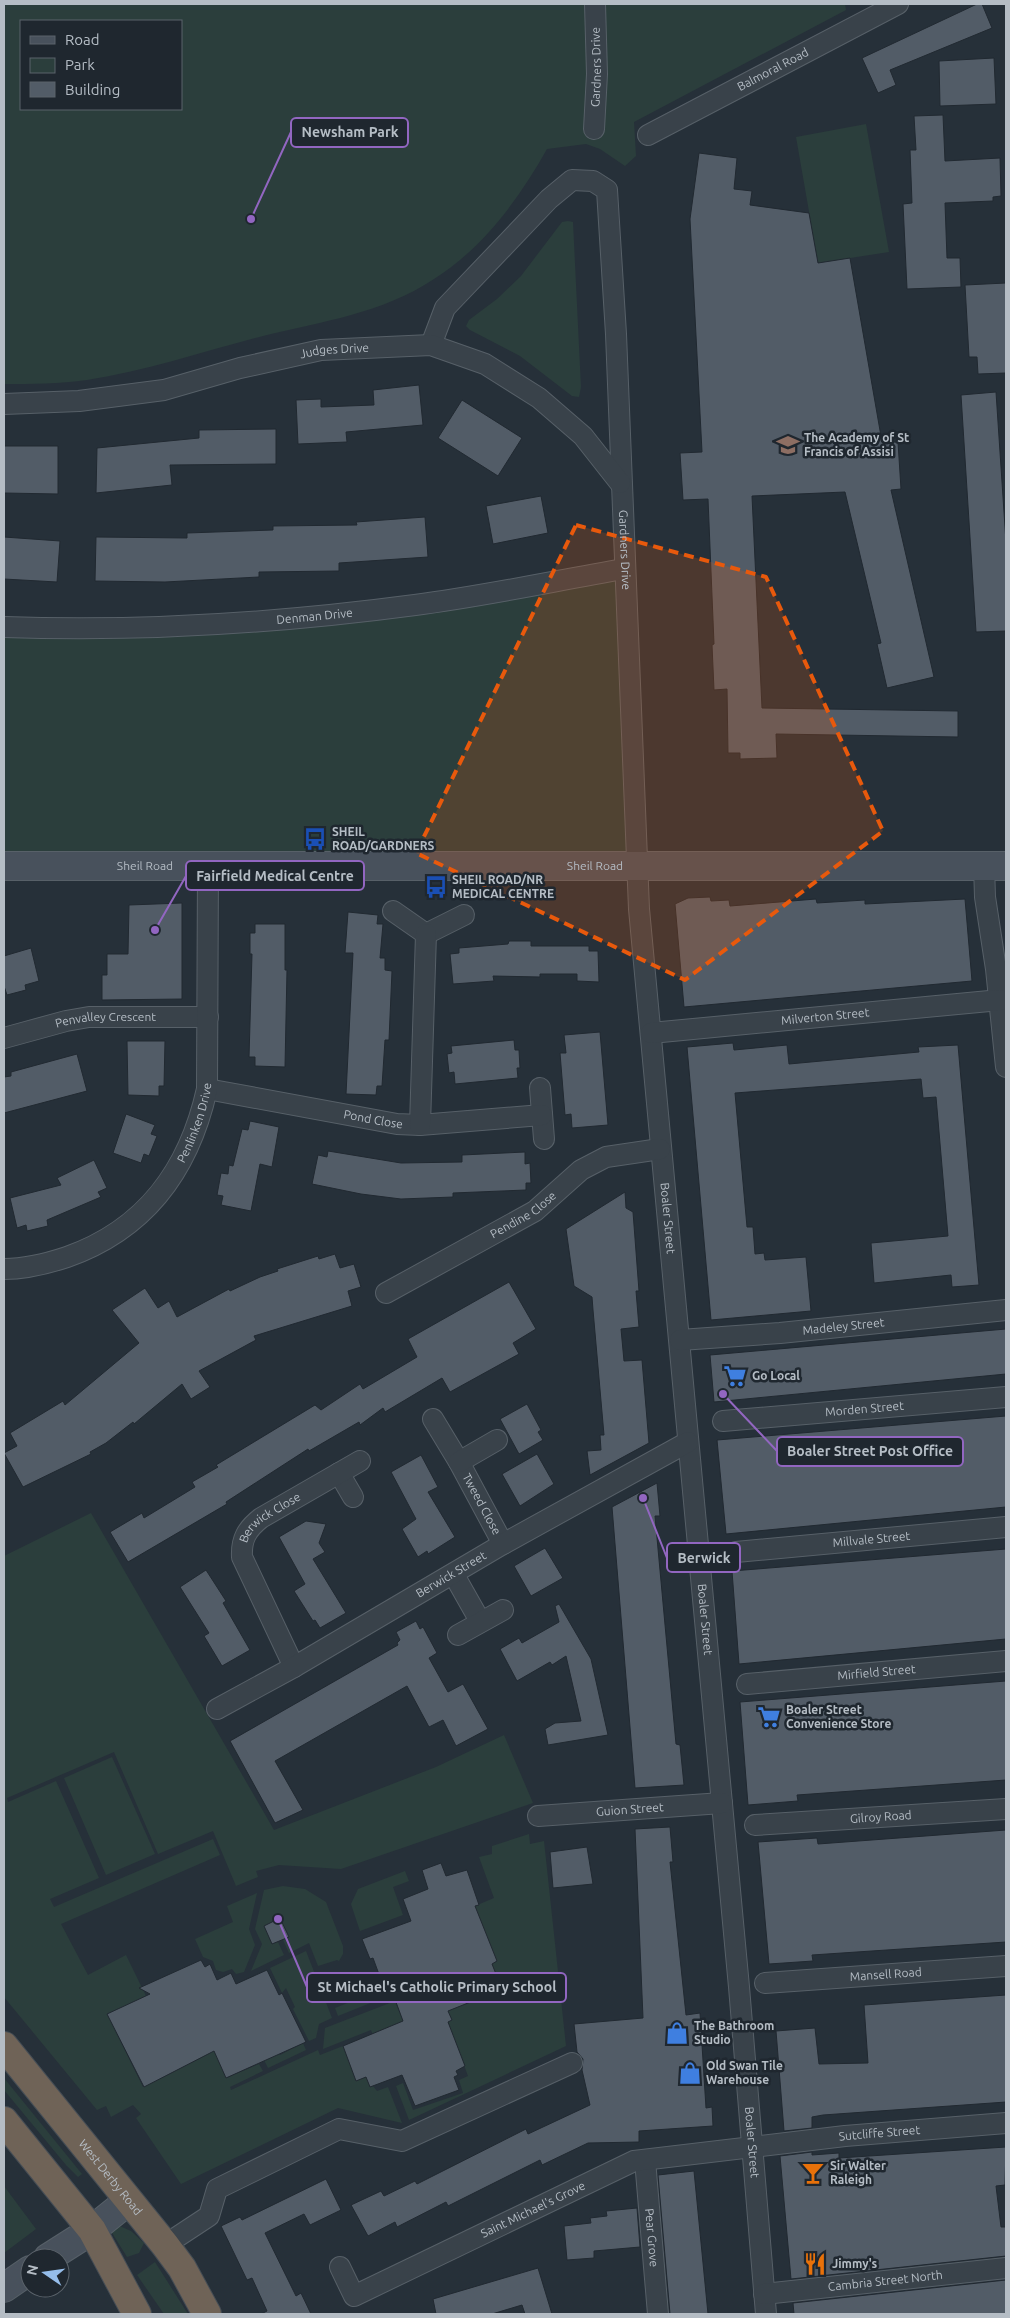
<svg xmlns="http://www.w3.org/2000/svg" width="1010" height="2318" font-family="Ubuntu,sans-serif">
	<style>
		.green { fill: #2b3e3c; fill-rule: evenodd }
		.building { fill: #525c67; stroke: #212931 }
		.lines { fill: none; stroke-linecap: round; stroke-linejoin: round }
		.street-casing { stroke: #576068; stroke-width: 22 }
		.secondary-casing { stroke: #576068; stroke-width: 30 }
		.highway-casing { stroke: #454d55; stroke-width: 30 }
		.street { stroke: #39424a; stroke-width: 20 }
		.secondary { stroke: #48515c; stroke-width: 28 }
		.highway { stroke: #6f6357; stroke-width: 28 }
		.marked { fill: #e8590c; fill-opacity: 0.2; stroke: #e8590c; stroke-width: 4; stroke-dasharray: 10 6; stroke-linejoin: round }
		.labels { text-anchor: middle; stroke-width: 5; stroke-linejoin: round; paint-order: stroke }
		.street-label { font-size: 12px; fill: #b5bdc5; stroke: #1f272f }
		.poi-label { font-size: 12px; font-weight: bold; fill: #b5bdc5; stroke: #1f272f; text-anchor: start }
		.leader { fill: none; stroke: #9266c1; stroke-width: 2 }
		.callout-dot { fill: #9266c1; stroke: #1f272f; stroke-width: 2 }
		.callout { fill: #1f272f; stroke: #9266c1; stroke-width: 2 }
		.callout-label { font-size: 14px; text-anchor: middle; font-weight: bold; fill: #b5bdc5 }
	</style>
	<rect width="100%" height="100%" fill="#263039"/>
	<path class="green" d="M4,4H845L846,10L634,122L636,156L625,166L600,149L586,144L547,149C519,199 483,248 434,279C381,314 323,321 263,336C205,351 146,371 87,380C60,384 31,384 4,384ZM21,21H181V109H21Z
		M866,124L889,252L818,263L796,137Z
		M568,221L573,222L581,387L579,397L572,396L520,356L470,330L466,326L469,320L497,299L521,276L562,222Z
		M624,569L636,867L4,866V627H189Z
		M91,1513L274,1830L436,1767L504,1735L533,1803L341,1869L279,1865L256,1871L258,1877L236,1886L213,1831L158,1854L114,1752L7,1798L8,1802L56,1781L99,1878L50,1899L54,1907L213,1839L220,1855L61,1924L88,1975L126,1955L146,1996L107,2014L143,2087L201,2058L224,2016L219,2062L226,2078L259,2064L263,2071L230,2087L231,2090L318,2050L320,2055L343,2046L356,2081L366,2077L370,2087L373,2086L377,2091L388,2087L402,2123L338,2108L181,2184L136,2118L141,2114L133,2105L111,2117L106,2106L97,2110L4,1997V1556Z
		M112,1757L155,1854L106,1875L64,1778Z
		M529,1834L530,1844L544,1841L566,2046L409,2120L396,2086L403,2083L413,2110L463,2093L459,2080L468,2076L448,2022V2011L477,1999L475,1995L500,1984L492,1964L497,1961L475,1906L494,1898L479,1857L492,1854V1846Z
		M405,1871L409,1881L393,1887L403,1915L360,1931L351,1904L358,1889Z
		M283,1886L305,1889L326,1902L343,1946V1954L339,1961L337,1960L318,1966L309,1943L289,1953L283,1940L289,1937L280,1918L264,1926L272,1944L278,1942L284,1955L251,1971L262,1944L255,1929L264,1890Z
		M257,1893L249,1929L255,1945L244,1972L236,1974L232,1969L223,1972L216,1970L213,1961L203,1957L195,1939L233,1922L227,1906Z
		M306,1951L332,2018L319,2024L316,2038L309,2041L293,2009L295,2007L286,1988L282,1993L270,1968Z
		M390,1986L393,1994L338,2016L335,2008Z
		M395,2001L409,2036L378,2048L371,2030L323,2049L325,2028Z
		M303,2043L306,2050L268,2068L263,2058L277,2051L280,2055Z
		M4,2078L82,2174L78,2177L66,2165L4,2090Z
		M4,2186L36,2229L4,2253Z
		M115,2224L131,2231L144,2243L139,2253L127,2257L109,2228Z
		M155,2262L188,2314H164L137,2275Z"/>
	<path class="building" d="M977,4H982L992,28L890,70L896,85L878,93L862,58Z
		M994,58L996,104L940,106L939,61Z
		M943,115L945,161L1000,158L1001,196L993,197V201L945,203L947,258H960L961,287L907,289L903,204L912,203L910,150H916L914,116Z
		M699,153L737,158L734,189L752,191L750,205L809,213L818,263L850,258L882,442H898L901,489L891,490L934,677L887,688L877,644L881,643L845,492L752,496L762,708L958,711V737L776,734L777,758L740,759V753H728L727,689L714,690L712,645L714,644L708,499L683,500L680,453L702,452L690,219Z
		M1006,283V373L978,374L977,357H969L965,285Z
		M419,385L423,425L346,432L347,442L298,444L296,400L321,399V407L374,405L373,390Z
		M996,392L1006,542V631L976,632L961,395Z
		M462,400L522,438L498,476L438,438Z
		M276,429V464L170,465L172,485L96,493L97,448L199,438V430Z
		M4,446H58V494L4,493Z
		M541,496L548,533L493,544L486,506Z
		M425,517L428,557L339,563V571L259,572V577L165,582L95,581L96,537L187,538V533L273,530V526L357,525L356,522Z
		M4,537L60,541L57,582L4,579Z
		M710,897L711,901L729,900L730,906L816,899L817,903L865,900V904L965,899L972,981L684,1007L675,904L688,898Z
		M182,903V999L102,1000V975H107V954H128L129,905Z
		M348,912L378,915L377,924H383L380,958H385V970L392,971L389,1040H385L382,1086H377L376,1095L346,1094L353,953H345Z
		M255,924H285V970H287L285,1067L255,1066V1057H249L252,954H250V933H255Z
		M509,941H531V946H589V951H598L599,982L577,981V974H540V977L493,976L494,981L453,984L450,954L459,953V948L508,944Z
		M31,948L39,981L25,985L26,990L7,995L4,986V956Z
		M600,1032L608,1125L572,1128L571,1114L565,1115L560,1053H566L564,1035Z
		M514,1040L515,1050H519L520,1068H517L518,1078L455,1084L454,1072L449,1073L447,1054L452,1053L451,1046Z
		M127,1041H165L164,1086H159V1096L128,1095Z
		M733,1043L734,1050L787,1045L789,1064L919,1052L918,1047L958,1045L979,1285L952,1287L951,1275L874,1283L871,1243L948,1236L936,1097L923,1098L921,1079L735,1093L747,1227H753L755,1254L764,1253L765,1260L806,1257L811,1311L711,1320L687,1047Z
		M77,1054L87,1091L4,1113V1077L11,1076V1072Z
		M126,1114L155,1125L151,1134L157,1136L149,1156L144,1154L141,1163L113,1153Z
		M250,1121L279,1127L272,1167L260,1164L251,1211L221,1205L223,1196L217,1195L221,1173L228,1174L229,1165L233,1166L242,1129L248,1130Z
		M328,1151L401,1163L462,1162V1155L525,1152V1164L530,1163L531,1183H526V1190L453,1193V1197L401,1199L361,1194L312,1184L318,1155L327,1157Z
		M94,1160L107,1188L98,1192L101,1197L47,1220L48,1226L27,1231L26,1225L17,1228L10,1198L61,1185L57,1178Z
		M625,1192L626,1208L633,1212L639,1291H636L639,1327L621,1329L624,1361L642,1360L649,1443L590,1475L587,1451L601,1450L600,1435H604L593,1310L592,1297L574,1286L566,1229Z
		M335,1254L340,1268L354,1264L361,1287L348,1291L352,1306L254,1336L256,1340L199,1371L210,1387L191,1399L182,1384L134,1424L133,1422L106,1443L90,1452L91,1454L23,1487L4,1453L17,1446L10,1433L63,1401L65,1405L139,1343L112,1310L145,1288L158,1308L169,1301L177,1317L229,1289L230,1291L260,1277L278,1271L277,1269L318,1256L319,1259Z
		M509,1282L536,1329L513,1343L519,1354L450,1392L442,1378L385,1412L383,1408L360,1425L359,1422L309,1451L308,1449L226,1502L227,1504L128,1562L110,1532L142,1513L144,1518L172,1501L195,1487L192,1482L218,1467L216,1465L315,1405L321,1410L360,1384L363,1389L417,1357L408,1339Z
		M1006,1329V1374L714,1402L710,1355Z
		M527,1404L541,1430L538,1432L543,1440L519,1454L500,1419Z
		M1006,1416V1507L726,1534L717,1440Z
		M537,1454L554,1484L520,1506L502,1474Z
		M421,1455L438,1487L428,1492L455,1537L428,1554L427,1551L418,1557L402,1529L416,1519L391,1472Z
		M657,1483L660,1516H655L676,1744L680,1745L684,1785L635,1788L612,1507Z
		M306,1521L326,1524L319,1543L325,1552L313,1559L346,1613L320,1628L315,1620L313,1621L294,1591L305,1584L279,1537Z
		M545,1548L563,1578L531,1596L514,1566Z
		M1006,1549V1639L739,1664L732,1571Z
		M206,1570L226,1601L223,1603L250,1650L222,1666L204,1636L209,1633L180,1587Z
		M559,1604L591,1659L608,1735L548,1745L545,1729L555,1723L581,1721L566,1656L552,1665L550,1662L517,1681L500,1649L519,1638L522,1643L559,1622L555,1606Z
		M416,1621L420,1629L423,1627L437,1653L429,1658L448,1692L463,1684L488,1729L456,1746L443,1720L429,1727L407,1686L275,1761L303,1810L275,1823L230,1741L398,1645L397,1643L400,1640L396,1632Z
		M1006,1681V1780L797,1795L798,1801L748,1805L740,1702Z
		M670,1827L673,1862H670L686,2015L700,2013L706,2108L712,2107L713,2126L639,2131V2142L588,2143L542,2165L540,2160L448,2206L446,2202L397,2227L395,2222L368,2236L351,2205L381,2191L384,2196L415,2181L417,2184L526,2129L528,2134L590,2105L582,2070L583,2059L577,2052L574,2024L643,2018L635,1829Z
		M1006,1830V1942L812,1955L813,1961L769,1964L758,1842L817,1838L818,1844Z
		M587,1847L593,1884L553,1888L550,1852Z
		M441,1863L446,1876L467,1870L479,1905L475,1906L497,1961L492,1964L500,1984L475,1995L478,1999L448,2011L452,2020L448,2022L465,2066L456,2071L458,2075L454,2077L459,2090L415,2106L402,2075L370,2087L366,2077L356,2081L343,2046L403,2021L390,1986L384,1988L373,1958L370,1959L362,1939L411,1921L403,1899L428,1889L422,1870Z
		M280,1918L289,1937L272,1944L264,1926Z
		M201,1960L205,1967L210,1964L217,1980L231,1973L236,1984L267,1970L279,1995L282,1993L306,2042L226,2078L214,2051L144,2087L107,2014L150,1994L139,1988Z
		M1006,1995V2102L823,2115L812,2117V2128L784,2131L776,2031L815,2028L819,2064L868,2063L864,2005Z
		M1006,2147L1005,2185L996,2186L1001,2227H1006V2256L791,2279L780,2156L812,2152V2155L839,2153V2158Z
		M694,2171L708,2314H670L658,2175Z
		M326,2179L341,2210L310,2225L304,2214L265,2233L296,2296L301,2293L311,2314H261L267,2311L252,2278L247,2280L221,2226L240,2217L242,2220Z
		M637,2208L640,2247L594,2251V2258L567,2260L564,2226L591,2223L590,2218L607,2216L606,2211Z
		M538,2268L552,2314H525L522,2305L492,2314H436L433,2299Z
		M1006,2280V2314H794L793,2303Z"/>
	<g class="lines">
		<defs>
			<g id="street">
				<path id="s1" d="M594,129L597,74L595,4"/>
				<path id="s2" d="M648,135L898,4"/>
				<path id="s3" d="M431,345L445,308L549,199L572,180L593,181L607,190L616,334L639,909L739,1987L766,2314"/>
				<path id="s4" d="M4,404L79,401L164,390L240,368L321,350L431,345L485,364L539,398L583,436L620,483"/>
				<path id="s5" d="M4,627C141,632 279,623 415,605C485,596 554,581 624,569"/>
				<path d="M984,865L985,897L996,969L1006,1067"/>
				<path d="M393,911L426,934L464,915"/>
				<path id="s6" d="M651,1033L1000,1000"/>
				<path id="s7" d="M4,1038L66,1021L89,1017H208"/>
				<path d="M540,1088L544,1139"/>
				<path id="s8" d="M207,1089L397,1124L420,1125L542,1115"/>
				<path d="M420,1125L426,934"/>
				<path id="s9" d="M4,1269C26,1269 46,1264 67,1257C146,1229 189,1170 207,1089L208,865"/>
				<path id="s10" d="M386,1293L535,1211L581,1170L606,1157L660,1149"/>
				<path id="s11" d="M680,1340L780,1333L1006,1310"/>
				<path id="s12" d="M433,1419L459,1462L503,1544"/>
				<path id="s13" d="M723,1421L1006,1397"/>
				<path d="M459,1462L497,1440"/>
				<path d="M339,1473L353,1497"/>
				<path id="s14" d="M736,1552L1006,1527"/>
				<path d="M454,1575L480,1621"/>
				<path d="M458,1635L503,1610"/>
				<path id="s15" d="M294,1667L242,1557C241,1539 247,1529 261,1518L360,1461"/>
				<path id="s16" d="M747,1684L1006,1661"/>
				<path id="s17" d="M217,1709L294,1667L503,1544L688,1442"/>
				<path id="s18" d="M538,1816L722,1803"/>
				<path id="s19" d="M755,1825L1006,1809"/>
				<path id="s20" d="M765,1983L1006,1966"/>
				<path id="s21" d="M645,2160L658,2314"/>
				<path d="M165,2245L209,2216L217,2189L339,2129L402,2141L572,2063"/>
				<path id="s22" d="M340,2267L354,2296L634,2161L845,2136L1006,2123"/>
				<path id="s23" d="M764,2294L1006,2268"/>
			</g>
			<g id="secondary">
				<path id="s24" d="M4,866H1006"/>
				<path d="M48,2258L92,2230L128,2201"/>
				<path d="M4,2288L30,2270"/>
			</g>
			<g id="highway">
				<path id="s25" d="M4,2046L165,2245L182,2268L207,2314"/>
				<path d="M4,2121L92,2230L137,2314"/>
			</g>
		</defs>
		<use href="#street" class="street-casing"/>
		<use href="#secondary" class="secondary-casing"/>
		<use href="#highway" class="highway-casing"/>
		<use href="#street" class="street"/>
		<use href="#secondary" class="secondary"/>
		<use href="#highway" class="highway"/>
	</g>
	<path class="marked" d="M576,525L766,577L883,831L685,980L416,853Z"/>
	<defs>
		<symbol id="school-bare" viewBox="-9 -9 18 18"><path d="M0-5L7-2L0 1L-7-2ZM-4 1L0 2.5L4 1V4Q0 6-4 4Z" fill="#8d6e63" stroke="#1f272f" stroke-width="2.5" paint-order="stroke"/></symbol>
		<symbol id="bus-bare" viewBox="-9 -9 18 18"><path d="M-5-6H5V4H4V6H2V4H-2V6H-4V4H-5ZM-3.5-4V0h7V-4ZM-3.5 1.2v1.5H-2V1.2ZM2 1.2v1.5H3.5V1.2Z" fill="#1a4fb4" stroke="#1f272f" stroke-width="2.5" paint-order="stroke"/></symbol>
		<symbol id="supermarket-bare" viewBox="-9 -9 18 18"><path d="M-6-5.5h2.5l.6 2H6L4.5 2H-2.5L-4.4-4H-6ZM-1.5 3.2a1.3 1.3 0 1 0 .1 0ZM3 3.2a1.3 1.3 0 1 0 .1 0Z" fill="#3f7fe0" stroke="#1f272f" stroke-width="2.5" paint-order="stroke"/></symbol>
		<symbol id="shop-bare" viewBox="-9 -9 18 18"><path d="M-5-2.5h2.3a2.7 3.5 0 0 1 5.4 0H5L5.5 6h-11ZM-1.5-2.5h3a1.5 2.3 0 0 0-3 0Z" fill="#3f7fe0" stroke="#1f272f" stroke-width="2.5" paint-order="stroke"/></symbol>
		<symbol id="bar-bare" viewBox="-9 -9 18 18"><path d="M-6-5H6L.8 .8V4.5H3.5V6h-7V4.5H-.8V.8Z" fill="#e8710a" stroke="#1f272f" stroke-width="2.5" paint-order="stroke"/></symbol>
		<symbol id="restaurant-bare" viewBox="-9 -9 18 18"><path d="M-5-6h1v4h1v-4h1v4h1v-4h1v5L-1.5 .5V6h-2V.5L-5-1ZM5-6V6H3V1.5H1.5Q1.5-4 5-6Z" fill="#e8710a" stroke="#1f272f" stroke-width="2.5" paint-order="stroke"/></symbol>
	</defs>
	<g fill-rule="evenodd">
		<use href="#school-bare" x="772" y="429" width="32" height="32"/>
		<use href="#bus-bare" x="299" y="823" width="32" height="32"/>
		<use href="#bus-bare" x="420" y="871" width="32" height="32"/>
		<use href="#supermarket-bare" x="719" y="1360" width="32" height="32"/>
		<use href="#supermarket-bare" x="753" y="1701" width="32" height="32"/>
		<use href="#shop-bare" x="661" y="2017" width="32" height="32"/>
		<use href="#shop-bare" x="674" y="2057" width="32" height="32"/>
		<use href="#bar-bare" x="797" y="2157" width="32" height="32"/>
		<use href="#restaurant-bare" x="799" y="2248" width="32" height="32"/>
	</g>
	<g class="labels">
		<g class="street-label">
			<text dy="4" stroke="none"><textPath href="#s1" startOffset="62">Gardners Drive</textPath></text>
			<text dy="4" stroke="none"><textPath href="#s2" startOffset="141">Balmoral Road</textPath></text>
			<text dy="4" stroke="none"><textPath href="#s4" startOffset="336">Judges Drive</textPath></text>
			<text dy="4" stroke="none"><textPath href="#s3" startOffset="618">Gardners Drive</textPath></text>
			<text dy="4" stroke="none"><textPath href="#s5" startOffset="311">Denman Drive</textPath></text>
			<text dy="4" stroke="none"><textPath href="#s24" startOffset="141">Sheil Road</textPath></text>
			<text dy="4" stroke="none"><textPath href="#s24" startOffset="591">Sheil Road</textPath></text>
			<text dy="4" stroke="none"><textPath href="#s6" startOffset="175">Milverton Street</textPath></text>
			<text dy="4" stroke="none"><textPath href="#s7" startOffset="104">Penvalley Crescent</textPath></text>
			<text dy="4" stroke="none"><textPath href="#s8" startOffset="169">Pond Close</textPath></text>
			<text dy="4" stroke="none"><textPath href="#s9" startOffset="258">Penlinken Drive</textPath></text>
			<text dy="4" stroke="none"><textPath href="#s10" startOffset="158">Pendine Close</textPath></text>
			<text dy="4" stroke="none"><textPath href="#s3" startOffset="1288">Boaler Street</textPath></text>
			<text dy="4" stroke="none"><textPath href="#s11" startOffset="164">Madeley Street</textPath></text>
			<text dy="4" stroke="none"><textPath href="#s13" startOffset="142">Morden Street</textPath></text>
			<text dy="4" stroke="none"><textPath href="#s12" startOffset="98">Tweed Close</textPath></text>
			<text dy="4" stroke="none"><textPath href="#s15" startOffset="174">Berwick Close</textPath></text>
			<text dy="4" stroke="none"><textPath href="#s14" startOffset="136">Millvale Street</textPath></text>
			<text dy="4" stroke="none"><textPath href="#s17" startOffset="270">Berwick Street</textPath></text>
			<text dy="4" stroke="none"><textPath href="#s3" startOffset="1691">Boaler Street</textPath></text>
			<text dy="4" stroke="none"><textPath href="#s16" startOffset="130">Mirfield Street</textPath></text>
			<text dy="4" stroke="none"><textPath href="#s18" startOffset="92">Guion Street</textPath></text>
			<text dy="4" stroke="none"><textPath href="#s19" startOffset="126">Gilroy Road</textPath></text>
			<text dy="4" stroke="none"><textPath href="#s20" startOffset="121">Mansell Road</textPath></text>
			<text dy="4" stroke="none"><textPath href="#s22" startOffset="590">Sutcliffe Street</textPath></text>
			<text dy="4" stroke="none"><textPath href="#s3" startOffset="2216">Boaler Street</textPath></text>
			<text dy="4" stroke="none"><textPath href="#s25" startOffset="169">West Derby Road</textPath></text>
			<text dy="4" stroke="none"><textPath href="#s22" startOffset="231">Saint Michael's Grove</textPath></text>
			<text dy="4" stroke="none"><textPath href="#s21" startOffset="78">Pear Grove</textPath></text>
			<text dy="4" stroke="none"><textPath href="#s23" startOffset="122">Cambria Street North</textPath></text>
		</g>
		<g class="poi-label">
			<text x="804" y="442">The Academy of St<tspan x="804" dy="14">Francis of Assisi</tspan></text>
			<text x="332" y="836">SHEIL<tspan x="332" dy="14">ROAD/GARDNERS</tspan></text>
			<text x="452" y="884">SHEIL ROAD/NR<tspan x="452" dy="14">MEDICAL CENTRE</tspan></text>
			<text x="752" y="1380">Go Local</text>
			<text x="786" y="1714">Boaler Street<tspan x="786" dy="14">Convenience Store</tspan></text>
			<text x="694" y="2030">The Bathroom<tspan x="694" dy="14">Studio</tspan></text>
			<text x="706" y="2070">Old Swan Tile<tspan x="706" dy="14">Warehouse</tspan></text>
			<text x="830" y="2170">Sir Walter<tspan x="830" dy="14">Raleigh</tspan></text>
			<text x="832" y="2268">Jimmy's</text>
		</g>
	</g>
	<path class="leader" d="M251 219L291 132M155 930L186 876M723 1394L777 1451M643 1498L667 1558M278 1919L307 1987"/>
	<g class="callout-dot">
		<circle cx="251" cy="219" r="5"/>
		<circle cx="155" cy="930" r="5"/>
		<circle cx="723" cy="1394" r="5"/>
		<circle cx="643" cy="1498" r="5"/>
		<circle cx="278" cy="1919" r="5"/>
	</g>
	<g class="callout">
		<rect x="291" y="118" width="117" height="29" rx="5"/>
		<rect x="186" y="861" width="178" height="29" rx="5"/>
		<rect x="777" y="1437" width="186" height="29" rx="5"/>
		<rect x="667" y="1543" width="73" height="29" rx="5"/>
		<rect x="307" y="1973" width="259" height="29" rx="5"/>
	</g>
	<g class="callout-label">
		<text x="350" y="137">Newsham Park</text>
		<text x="275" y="881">Fairfield Medical Centre</text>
		<text x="870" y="1456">Boaler Street Post Office</text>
		<text x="704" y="1563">Berwick</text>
		<text x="437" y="1992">St Michael's Catholic Primary School</text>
	</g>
	<rect width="1010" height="2318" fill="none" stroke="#b5bdc5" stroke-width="10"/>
	<rect x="20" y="20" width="162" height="90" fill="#1f272f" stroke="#5b636b"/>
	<rect x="30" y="36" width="25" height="8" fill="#48515c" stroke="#5b636b"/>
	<text x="65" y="45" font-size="15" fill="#b5bdc5">Road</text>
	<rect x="30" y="58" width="25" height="15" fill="#2b3e3c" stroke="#5b636b"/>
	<text x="65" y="70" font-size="15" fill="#b5bdc5">Park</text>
	<rect x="30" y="82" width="25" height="15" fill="#525c67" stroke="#5b636b"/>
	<text x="65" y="95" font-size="15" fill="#b5bdc5">Building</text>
	<g transform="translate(45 2273) rotate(283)"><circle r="24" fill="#1f272f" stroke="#5b636b"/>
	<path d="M0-4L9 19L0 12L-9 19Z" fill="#95bdea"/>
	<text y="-8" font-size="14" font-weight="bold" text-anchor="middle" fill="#b5bdc5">N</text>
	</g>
</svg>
